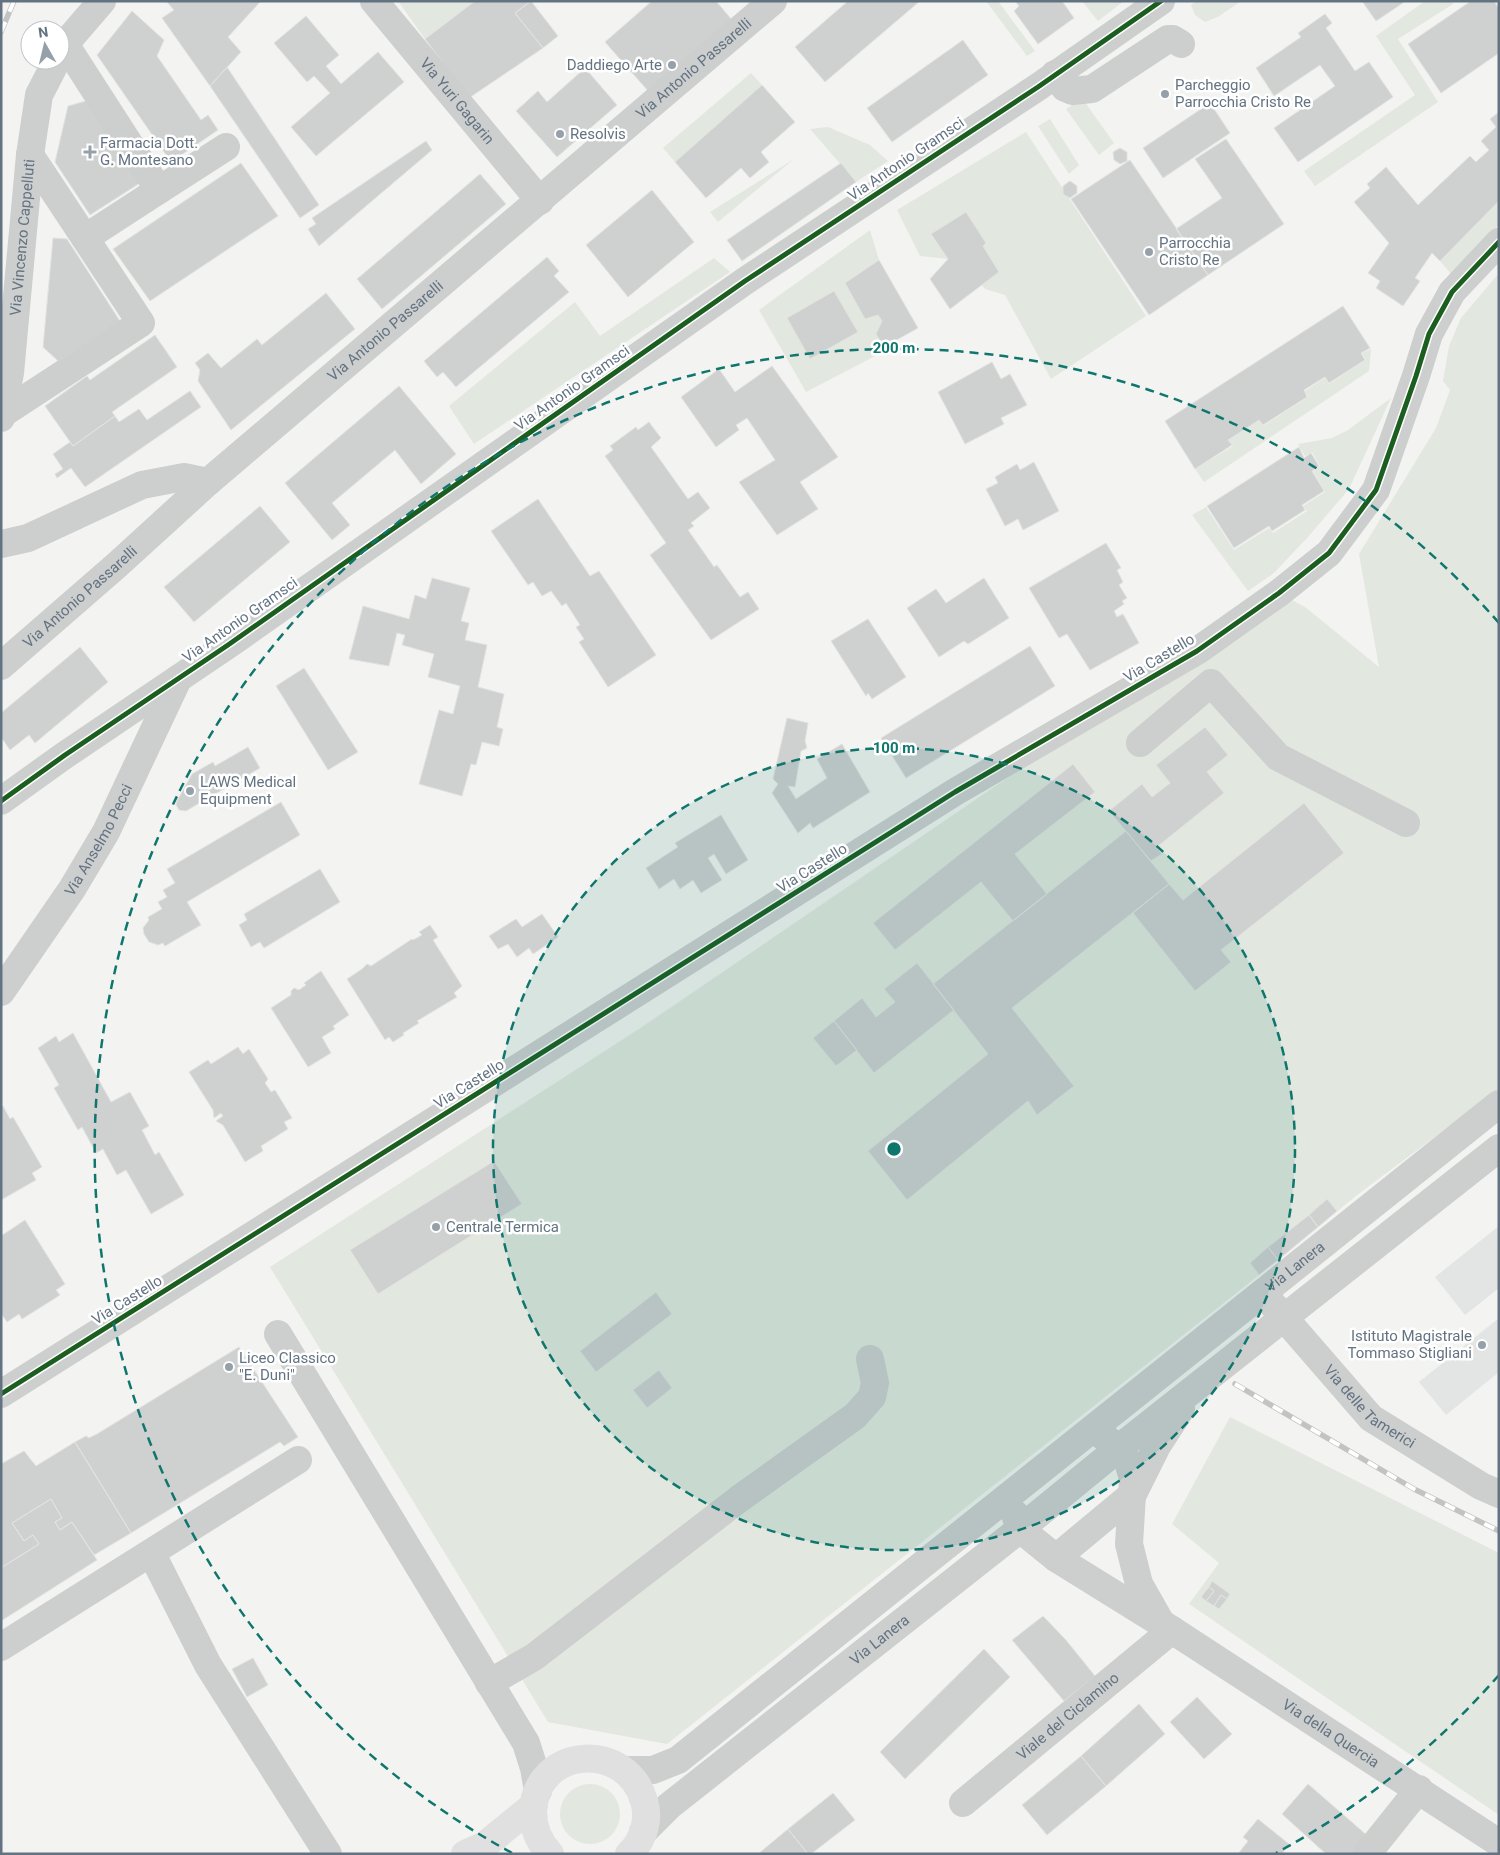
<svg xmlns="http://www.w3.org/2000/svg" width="1500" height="1855" font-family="Roboto,sans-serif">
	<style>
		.built { fill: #e3e5e4 }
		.green { fill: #e2e7df }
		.building { fill: #cfd0d0; stroke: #e2e3e1 }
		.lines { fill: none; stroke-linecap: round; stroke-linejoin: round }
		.minor { stroke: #cdcece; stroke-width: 28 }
		.major { stroke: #e0e0e1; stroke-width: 28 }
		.rail-casing { stroke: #c2c3c3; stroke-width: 5.5 }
		.rail { stroke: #fff; stroke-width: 4; stroke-dasharray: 11; stroke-linecap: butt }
		.cycleway-casing { stroke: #fff; stroke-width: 8 }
		.cycleway { stroke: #1b5e20; stroke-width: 5 }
		.ring { fill: none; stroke: #0f766e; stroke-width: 2.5; stroke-dasharray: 9 6 }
		.poi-dot { fill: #95a0a9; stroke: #fff; stroke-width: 2 }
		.labels { text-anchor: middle; stroke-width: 5; stroke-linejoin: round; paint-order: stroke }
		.poi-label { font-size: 15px; fill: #637382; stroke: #fff; text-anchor: start }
		.street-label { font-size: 15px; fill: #637382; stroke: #fff }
		.centre { fill: #0f766e; stroke: #fff; stroke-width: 2.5 }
		.ring-label { font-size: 15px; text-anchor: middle; font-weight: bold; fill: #0f766e; stroke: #fff; stroke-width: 5; stroke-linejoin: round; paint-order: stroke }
	</style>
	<rect width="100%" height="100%" fill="#f3f4f1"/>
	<path class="built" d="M1499,1226V1288L1465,1315L1435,1277Z
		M1499,1318V1372L1446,1415L1419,1382Z"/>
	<path class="green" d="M398,1H475L425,39Z
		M986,1H998L1035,51L1027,56Z
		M1082,1H1124L1098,21Z
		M1196,1H1241L1218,17L1205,22L1195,15L1191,5Z
		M1425,1H1452L1453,4L1398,39L1438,102L1315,186L1304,171L1415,95L1376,36Z
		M751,73L762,85L675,162L663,148Z
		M1082,98L1114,143L1099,155L1066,109Z
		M1050,119L1079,165L1069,174L1038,126Z
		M828,127L870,145L888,161L856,182L810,129Z
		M1026,132L1146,316L1051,379L1005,295L985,289L981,284L999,272L983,246L986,243L966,213L931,234L948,259L920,256L897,210Z
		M794,159L718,222L710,212Z
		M1499,201V225L1451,274L1440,261Z
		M870,230L879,260L845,283L865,319L878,315L882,321L876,334L884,347L877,355L806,392L759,310Z
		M714,258L730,272L474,444L449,406L575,302L600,336Z
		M1499,273V1089L1357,1195L1278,1260L667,1744L548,1722L270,1267L642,1027L1279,593L1305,607L1379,667L1359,554L1436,428L1450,390L1443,381L1449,346L1461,318Z
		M1371,349L1369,371L1204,482L1195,469L1233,446L1228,440L1259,420L1263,426L1308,397L1305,391L1325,378L1329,384L1366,360L1362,353Z
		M1391,398L1349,489L1308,537L1274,573L1248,591L1192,515L1206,507L1234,550L1269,528L1273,533L1307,511L1303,506L1325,492L1313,471L1320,466L1312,452L1305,456L1298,444L1332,438L1348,430Z
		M1230,1417L1499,1553V1815L1189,1604L1219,1563L1172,1524Z
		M560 1814a30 30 0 1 1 60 0a30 30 0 1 1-60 0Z"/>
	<path class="building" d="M166,1H261L228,37L241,52L210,86L162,18L174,10Z
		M475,1H531L515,13L543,48L469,98L425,39Z
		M531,1L558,36L543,48L515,13Z
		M652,1H716L732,20L649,92L605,42Z
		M848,1H920L825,82L795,47Z
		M1015,1H1062L1074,18L1038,44L1014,11L1019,6Z
		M1362,1H1402L1403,3L1376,21Z
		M1471,1H1494L1499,9V53L1441,93L1408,44Z
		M132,11L164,40L157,56L201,120L208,115L218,130L171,162L97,55Z
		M1325,14L1332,23L1326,28L1355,71L1369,62L1393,97L1298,162L1274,128L1335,86L1320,65L1274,96L1256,68L1301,37L1298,33Z
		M306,16L339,55L326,66L341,84L378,52L404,82L316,156L291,127L330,93L314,76L307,82L274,43Z
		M963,40L988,75L892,142L867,108Z
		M227,67L319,205L300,218L210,86Z
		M585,68L617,105L557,157L516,111L538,91L547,102Z
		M762,85L795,122L761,152L769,162L750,178L741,168L706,198L675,162Z
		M86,101L140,183L90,215L55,162L68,106Z
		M1210,103L1230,133L1163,178L1143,148Z
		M1499,112V201L1440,261L1432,253L1415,278L1420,281L1403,306L1376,288L1380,281L1368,273L1389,243L1354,202L1370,188L1367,184L1386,167L1418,205L1470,156L1476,162L1489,150L1481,141L1496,127L1490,119Z
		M1226,139L1284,224L1208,275L1176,229L1222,198L1195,159Z
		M426,141L432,150L319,246L308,229L316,224L312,218Z
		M1120,148L1127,152V161L1120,164L1114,160L1113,152Z
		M1130,160L1208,275L1149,315L1071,199Z
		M241,163L278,216L150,301L113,249Z
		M841,163L856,182L742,261L727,240Z
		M480,174L506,204L382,309L357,279Z
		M1070,181L1077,186V193L1070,198L1063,194V186Z
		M652,190L694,242L628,297L586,245Z
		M966,212L986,243L983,246L999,272L950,309L930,279L948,259L931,234Z
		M53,238L67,239L120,321L58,361L43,347Z
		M547,257L559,271L554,276L569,292L456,387L443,372L437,377L424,361Z
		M879,260L918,328L884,347L876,334L882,321L878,315L865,319L845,283Z
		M834,291L858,332L810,359L787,318Z
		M326,293L355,329L231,430L198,381L200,370L195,363L208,353L221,368L257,339L262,345Z
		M1343,306L1370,348L1361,353L1365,360L1329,383L1325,377L1304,390L1307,397L1263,425L1259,420L1228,440L1232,445L1195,469L1165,421Z
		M155,335L177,367L112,412L115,416L73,446L45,406L87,376L90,380Z
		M992,362L1001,379L1010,374L1027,405L1001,418L1004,424L965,444L938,392Z
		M772,366L838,457L800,482L818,509L777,535L739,482L775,460L747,418L736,425L739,430L716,447L681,397L719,369L735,392Z
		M399,386L456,454L421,484L395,450L332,503L350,525L332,540L285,483Z
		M190,391L201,407L85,487L71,468L57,478L55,474L63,469L53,454L70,442L73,446L115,416L119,422L139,409L147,420Z
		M649,422L661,438L651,447L688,499L698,492L710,508L691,523L694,526L688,530L714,567L717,565L740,597L748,592L759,609L711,640L650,555L666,543L605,456L613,450L610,446L636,427L638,430Z
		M1299,447L1304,458L1311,453L1319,466L1312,471L1324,491L1302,505L1305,510L1272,531L1269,526L1234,548L1207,506Z
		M1034,462L1059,511L1023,530L1018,519L1005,526L986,489L998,483L995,477L1017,464L1020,470Z
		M538,499L590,576L599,571L656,655L608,687L579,642L584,639L576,627L580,625L566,603L562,606L551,591L542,596L533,582L528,585L491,531Z
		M260,506L290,542L194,622L164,587Z
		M1106,543L1121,568L1117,570L1123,582L1119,585L1127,598L1122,601L1124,604L1114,611L1117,617L1123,614L1139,643L1090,670L1067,634L1059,638L1029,588Z
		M432,578L470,588L461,621L469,623L465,640L487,645L478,687L504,694L497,727L503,729L499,746L482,742L476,765L471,764L462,796L419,784L439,710L453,714L460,686L428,677L434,654L402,645L405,635L397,633L389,666L349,659L363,606L409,619L415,595L426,599Z
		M984,578L1009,618L968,644L964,641L939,657L907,608L936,589L946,603Z
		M868,619L906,677L872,699L868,693L866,696L831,641Z
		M1030,646L1055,686L906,778L881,738Z
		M80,647L108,682L35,743L29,735L10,750L1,737V713Z
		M304,668L358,752L328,770L276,686Z
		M787,718L808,723L805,741L807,748L801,751L795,787L788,786L796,799L827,778L817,759L842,744L870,792L813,828L810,823L798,833L772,793L778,784L773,779Z
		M1205,727L1228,755L1207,772L1224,793L1157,847L1162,854L1151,861L1109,811L1142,784L1152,797L1170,783L1156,765Z
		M248,747L260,768L186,811L179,810L176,805L177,801L192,774L213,762L215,766Z
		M1073,764L1095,792L1015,854L1047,894L1013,921L981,882L895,950L873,923Z
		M281,802L300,835L187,902L201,925L165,946L163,943L158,945L149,942L144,934L143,928L149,920L148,917L162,909L158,902L167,897L163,890L175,883L167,869Z
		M1304,803L1344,853L1221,950L1231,962L1195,991L1133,913L1169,884L1183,900Z
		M721,815L748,860L726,874L714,854L708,858L722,880L701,893L693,880L680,889L674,879L659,889L646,868L678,847L675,843Z
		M1126,831L1169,884L1012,1008L1074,1086L1037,1115L1028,1101L907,1200L868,1151L988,1054L933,984Z
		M320,869L340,902L264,948L260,942L251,947L239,925L247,920L244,914Z
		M542,914L558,937L533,954L529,948L517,957L508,944L498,949L489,936L516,919L522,927Z
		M430,925L438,937L433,940L462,986L454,993L457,997L417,1021L419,1023L403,1033L404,1035L393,1042L389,1037L385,1040L347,979L362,969L367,964L371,966L412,939L413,940L422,935L419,932Z
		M917,963L954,1010L874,1073L834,1021L862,998L876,1017L895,1002L884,989Z
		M321,971L349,1015L333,1026L335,1029L322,1037L331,1053L308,1067L271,1008L291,995V991L294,988L299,990L306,985L304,983Z
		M834,1021L857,1050L836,1066L813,1038Z
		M73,1033L111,1102L130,1092L149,1126L142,1130L155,1155L159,1152L184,1195L151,1214L126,1170L117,1175L103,1149L96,1153L82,1127L78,1130L54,1088L59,1085L38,1048L56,1036L59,1042Z
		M238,1047L243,1054L249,1049L268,1079L265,1083L271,1092L275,1090L292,1118L284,1122L288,1129L261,1146L263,1151L245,1162L223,1125L216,1121L223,1116L221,1113L214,1118L213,1110L189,1072L208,1060L211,1064Z
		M3,1106L10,1119L13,1117L42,1167L32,1173L36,1180L1,1200V1107Z
		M494,1161L522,1204L378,1294L350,1250Z
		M1327,1199L1337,1211L1318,1227L1309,1215Z
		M1309,1215L1318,1227L1278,1260L1268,1247Z
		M25,1220L65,1284L56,1290L60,1295L57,1297L22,1319L19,1314L7,1322L1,1313V1236Z
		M1268,1247L1278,1260L1259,1275L1250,1263Z
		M656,1292L672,1314L596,1372L580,1351Z
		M239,1347L298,1437L284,1446L280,1442L131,1533L75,1442L86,1436L89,1438L97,1434Z
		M659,1370L672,1388L647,1408L633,1390Z
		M75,1442L131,1533L94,1555L72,1522L60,1530L55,1522L62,1518L51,1499L12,1523L24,1541L33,1535L39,1544L1,1568V1464L24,1451L36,1466Z
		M51,1499L62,1518L55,1522L60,1530L72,1522L97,1560L1,1621V1568L39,1544L33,1535L24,1541L12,1523Z
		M1212,1581L1230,1594L1227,1599L1221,1595L1214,1606L1206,1601L1214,1591L1209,1587Z
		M1209,1587L1214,1591L1206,1601L1201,1597Z
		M1221,1595L1227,1599L1219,1609L1214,1606Z
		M1043,1616L1066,1640L1095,1676L1064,1701L1012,1640Z
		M984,1649L1010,1677L905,1779L880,1752Z
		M253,1658L268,1685L247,1697L232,1669Z
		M1197,1697L1232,1734L1204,1759L1170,1722Z
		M1139,1704L1165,1734L1106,1786L1081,1756Z
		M1081,1756L1106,1786L1047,1835L1022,1805Z
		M1308,1784L1369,1837L1355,1854H1326L1282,1814Z
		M833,1793L855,1820L811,1854H808L788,1829Z
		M1258,1819L1289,1844L1282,1854H1238L1248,1841L1243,1837Z
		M788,1829L808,1854H758Z"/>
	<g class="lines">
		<g class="minor">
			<path id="s1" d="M374,1L540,201"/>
			<path d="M60,54L65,44L102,1"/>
			<path d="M1055,74L1065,88L1072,91L1092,89L1168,39H1173L1181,44"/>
			<path d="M30,155L85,238L159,190L65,44"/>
			<path d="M159,190L226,147"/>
			<path d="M2,414L141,323L85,238"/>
			<path id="s2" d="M1,418L10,373L30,155L39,95L57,60"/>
			<path d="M1,544L28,538L142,485L184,477L208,482"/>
			<path id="s3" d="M1,666L117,565L208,482L773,1"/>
			<path d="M1140,743L1211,683L1278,757L1406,823"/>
			<path d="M1,801L65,755L228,645L745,281L1038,87L1161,1"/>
			<path id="s4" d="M1,992L72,889L106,832L178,679"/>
			<path id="s5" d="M1273,1305L1371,1418L1481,1486L1499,1494"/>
			<path d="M278,1334L526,1743L534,1768L538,1791"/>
			<path d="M1,1394L955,792L1197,651L1279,593L1329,553L1376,490L1416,376L1429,334L1452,292L1499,242"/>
			<path d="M1104,1437L1119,1448L1128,1462L1133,1478L1129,1544L1139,1584L1160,1621"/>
			<path id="s6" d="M1015,1514L1020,1529L1056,1558L1172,1630L1499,1843"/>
			<path d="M152,1554L208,1665L328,1854"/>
			<path d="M1056,1558L1133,1494L1157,1446L1181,1409"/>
			<path d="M1,1647L298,1460"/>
			<path d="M489,1683L534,1657L739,1499L855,1416L872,1397L875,1383L870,1359"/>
			<path id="s7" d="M625,1770H653L678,1760L1499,1104"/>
			<path id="s8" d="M963,1803L1172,1630"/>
			<path id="s9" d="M643,1832L669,1806L1020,1529L1119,1448L1499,1148"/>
			<path d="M1367,1854L1419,1789"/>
		</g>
		<path class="major" d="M465,1854L485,1845L534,1805
			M550,1854C539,1842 533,1828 533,1812C535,1747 626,1739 644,1801C650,1820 643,1841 629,1854"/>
		<defs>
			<path id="rail" d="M1,32L14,1
				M1235,1384L1414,1489L1499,1531"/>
		</defs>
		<use href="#rail" class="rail-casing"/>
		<use href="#rail" class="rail"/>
		<defs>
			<path id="cycleway" d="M1,801L65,755L228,645L745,281L1038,87L1161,1
				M1,1394L955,792L1197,651L1279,593L1329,553L1376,490L1416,376L1429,334L1452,292L1499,242"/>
		</defs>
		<use href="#cycleway" class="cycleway-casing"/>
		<use href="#cycleway" class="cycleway"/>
	</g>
	<circle cx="894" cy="1149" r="401" fill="#0f766e" fill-opacity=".12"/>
	<g class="ring">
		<circle cx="894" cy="1149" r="401"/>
		<path d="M1499 1675A801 801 0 0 1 1276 1853M512 1853A801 801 0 1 1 1499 623"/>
	</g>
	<g class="poi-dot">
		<circle cx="672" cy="65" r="5"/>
		<circle cx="1165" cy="94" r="5"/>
		<circle cx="560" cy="134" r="5"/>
		<path d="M87.5 144.5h5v5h5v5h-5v5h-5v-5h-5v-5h5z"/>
		<circle cx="1149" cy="252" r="5"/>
		<circle cx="190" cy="791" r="5"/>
		<circle cx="436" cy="1227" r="5"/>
		<circle cx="1482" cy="1345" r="5"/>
		<circle cx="229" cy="1367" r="5"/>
	</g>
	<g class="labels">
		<g class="poi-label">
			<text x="662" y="70" text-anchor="end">Daddiego Arte</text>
			<text x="1175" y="90">Parcheggio<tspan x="1175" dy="17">Parrocchia Cristo Re</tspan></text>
			<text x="570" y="139">Resolvis</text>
			<text x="100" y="148">Farmacia Dott.<tspan x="100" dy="17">G. Montesano</tspan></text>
			<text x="1159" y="248">Parrocchia<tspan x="1159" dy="17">Cristo Re</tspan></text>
			<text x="200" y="787">LAWS Medical<tspan x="200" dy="17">Equipment</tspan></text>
			<text x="446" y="1232">Centrale Termica</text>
			<text x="1472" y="1341" text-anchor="end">Istituto Magistrale<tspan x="1472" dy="17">Tommaso Stigliani</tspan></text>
			<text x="239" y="1363">Liceo Classico<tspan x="239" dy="17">"E. Duni"</tspan></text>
		</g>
		<g class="street-label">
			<text dy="5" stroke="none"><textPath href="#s3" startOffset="915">Via Antonio Passarelli</textPath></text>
			<text dy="5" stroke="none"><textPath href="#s1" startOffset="130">Via Yuri Gagarin</textPath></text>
			<text transform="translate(906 159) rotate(-34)" y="5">Via Antonio Gramsci</text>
			<text dy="5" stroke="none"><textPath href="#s2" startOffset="182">Via Vincenzo Cappelluti</textPath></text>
			<text dy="5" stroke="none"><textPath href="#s3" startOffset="510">Via Antonio Passarelli</textPath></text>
			<text transform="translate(572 388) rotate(-35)" y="5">Via Antonio Gramsci</text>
			<text dy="5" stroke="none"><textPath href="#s3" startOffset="105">Via Antonio Passarelli</textPath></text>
			<text transform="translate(240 620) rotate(-35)" y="5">Via Antonio Gramsci</text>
			<text transform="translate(1159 658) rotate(-31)" y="5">Via Castello</text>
			<text dy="5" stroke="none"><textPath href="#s4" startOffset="181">Via Anselmo Pecci</textPath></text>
			<text transform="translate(812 868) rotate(-32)" y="5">Via Castello</text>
			<text transform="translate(469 1084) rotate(-32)" y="5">Via Castello</text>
			<text dy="5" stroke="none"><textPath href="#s7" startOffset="845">Via Lanera</textPath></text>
			<text transform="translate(127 1300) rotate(-32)" y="5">Via Castello</text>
			<text dy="5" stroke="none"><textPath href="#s5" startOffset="141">Via delle Tamerici</textPath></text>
			<text dy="5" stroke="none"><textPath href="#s9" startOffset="305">Via Lanera</textPath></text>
			<text dy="5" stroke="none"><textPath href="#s8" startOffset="136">Viale del Ciclamino</textPath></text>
			<text dy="5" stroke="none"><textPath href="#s6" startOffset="388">Via della Quercia</textPath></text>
		</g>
	</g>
	<circle cx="894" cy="1149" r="8" class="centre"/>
	<g class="ring-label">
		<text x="894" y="353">200 m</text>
		<text x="894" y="753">100 m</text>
	</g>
	<rect width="1500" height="1855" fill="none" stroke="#637382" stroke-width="5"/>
	<g transform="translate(45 45) rotate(352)"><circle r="24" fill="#ffffff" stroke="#c1c7cd"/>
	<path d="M0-4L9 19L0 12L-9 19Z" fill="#95a0a9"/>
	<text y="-8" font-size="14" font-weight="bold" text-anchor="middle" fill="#637382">N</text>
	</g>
</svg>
